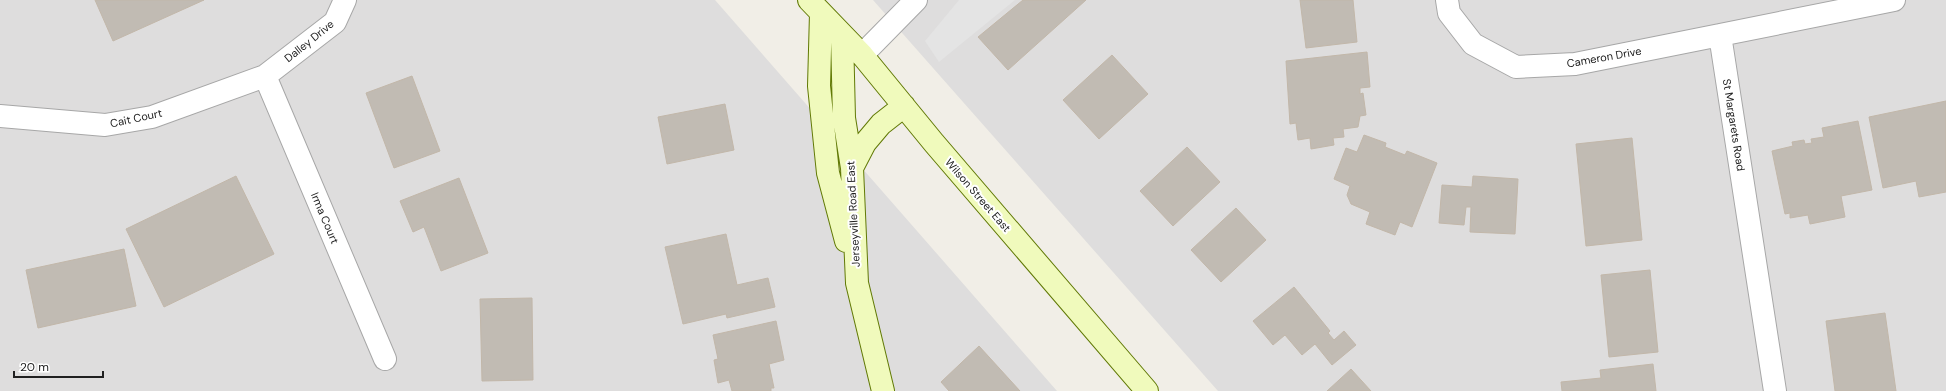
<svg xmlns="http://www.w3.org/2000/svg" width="1946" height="391" font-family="'DM Sans',sans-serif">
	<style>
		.residential { fill: #dedddd }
		.parking { fill: #e4e4e4 }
		.building { fill: #c1bbb3; stroke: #c2b7a9 }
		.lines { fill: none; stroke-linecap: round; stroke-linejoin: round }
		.street-casing { stroke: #a7a7a7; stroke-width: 24 }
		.secondary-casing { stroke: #617905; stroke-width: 24 }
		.street { stroke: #fff; stroke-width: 22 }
		.secondary { stroke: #f0fabc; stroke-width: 22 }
		.labels { text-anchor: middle; stroke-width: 4; stroke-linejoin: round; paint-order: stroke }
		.street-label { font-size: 11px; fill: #202020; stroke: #fff }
	</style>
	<rect width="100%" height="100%" fill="#f1eee7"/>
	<path class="residential" d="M0,0H715L1057,391H0Z
		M873,0H1946V391H1218Z"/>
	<path class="parking" d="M959,0H1015L939,62L925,41Z"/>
	<path class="building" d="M95,0H204L113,41Z
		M1023,0H1086L1008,70L978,37Z
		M1300,0H1353L1357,42L1306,48Z
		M1367,52L1370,87L1360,88V94L1363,93L1366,115L1360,116L1358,127L1343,129L1344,137L1333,138L1334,145L1311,149L1310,138L1298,140L1296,123L1290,124L1286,61Z
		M1112,55L1148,94L1099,139L1063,100Z
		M412,76L440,151L394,168L366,93Z
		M1946,101V192L1919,197L1916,181L1883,188L1869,117Z
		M725,104L734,150L667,164L658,117Z
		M1858,121L1872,190L1841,196L1845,217L1810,224L1808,215L1790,218V213L1785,214L1772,151L1793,146L1792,142L1804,140L1805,144L1812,143L1811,139L1824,137L1822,128Z
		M1364,135L1386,143L1385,147L1405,155L1407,151L1437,163L1412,227L1400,222L1395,235L1366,224L1370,212L1351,204L1347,195L1350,186L1334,179L1346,148L1357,152Z
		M1632,138L1642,240L1586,246L1576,144Z
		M1187,147L1220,182L1173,226L1140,191Z
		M236,176L274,254L164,307L126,229Z
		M1473,176L1518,179L1515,234L1470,232L1471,207H1466L1464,225L1439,223L1442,185L1472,187Z
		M459,178L488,253L441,271L424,227L413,232L400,201Z
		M1236,208L1266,240L1221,282L1191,250Z
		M726,234L737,285L768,278L775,307L727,318L726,314L683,324L665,247Z
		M124,249L136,306L38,328L26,270Z
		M1650,270L1658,352L1609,357L1601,275Z
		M1294,287L1330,331L1328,333L1334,340L1344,331L1356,345L1332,365L1315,344L1302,355L1285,335L1273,345L1253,321Z
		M532,298L533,380L482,381L480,299Z
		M1885,313L1896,391H1835L1826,321Z
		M776,321L784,360L769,364L774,388H771V391H732L729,380L718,383L714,360L718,359L713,335Z
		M979,346L1020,391H949L941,382Z
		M1653,364L1656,391H1562L1561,382L1601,378L1600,370Z
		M1351,369L1371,391H1327Z"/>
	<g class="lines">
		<defs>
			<path id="street" d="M1447,0L1449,13L1473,44L1516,67L1575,64L1720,35
				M862,55L916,0
				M265,76L385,359
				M0,116L105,125L152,117L265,76L335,22L345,0
				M1775,391L1720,35L1894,0"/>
			<path id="secondary" d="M809,0L862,55L934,143L1147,391
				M821,13L819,86L828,173L846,241
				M842,35L844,118L852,168L857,283L883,391
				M852,168L865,143L881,124L904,106"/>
		</defs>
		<use href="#street" class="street-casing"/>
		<use href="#secondary" class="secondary-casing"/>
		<use href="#street" class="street"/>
		<use href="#secondary" class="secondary"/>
	</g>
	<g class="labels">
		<g class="street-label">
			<text transform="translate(309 41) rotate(-39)" y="4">Dalley Drive</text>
			<text transform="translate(1604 57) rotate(-10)" y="4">Cameron Drive</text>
			<text transform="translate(136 118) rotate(-12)" y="4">Cait Court</text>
			<text transform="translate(1734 125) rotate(81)" y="4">St Margarets Road</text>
			<text transform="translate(978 195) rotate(49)" y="4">Wilson Street East</text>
			<text transform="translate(853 214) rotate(-93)" y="4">Jerseyville Road East</text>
			<text transform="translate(325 218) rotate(67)" y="4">Irma Court</text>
		</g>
	</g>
	<path d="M14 371v6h89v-6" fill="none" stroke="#202020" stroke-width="2"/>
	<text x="20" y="371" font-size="12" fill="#202020" stroke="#ffffff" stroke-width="3" paint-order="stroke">20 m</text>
</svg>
